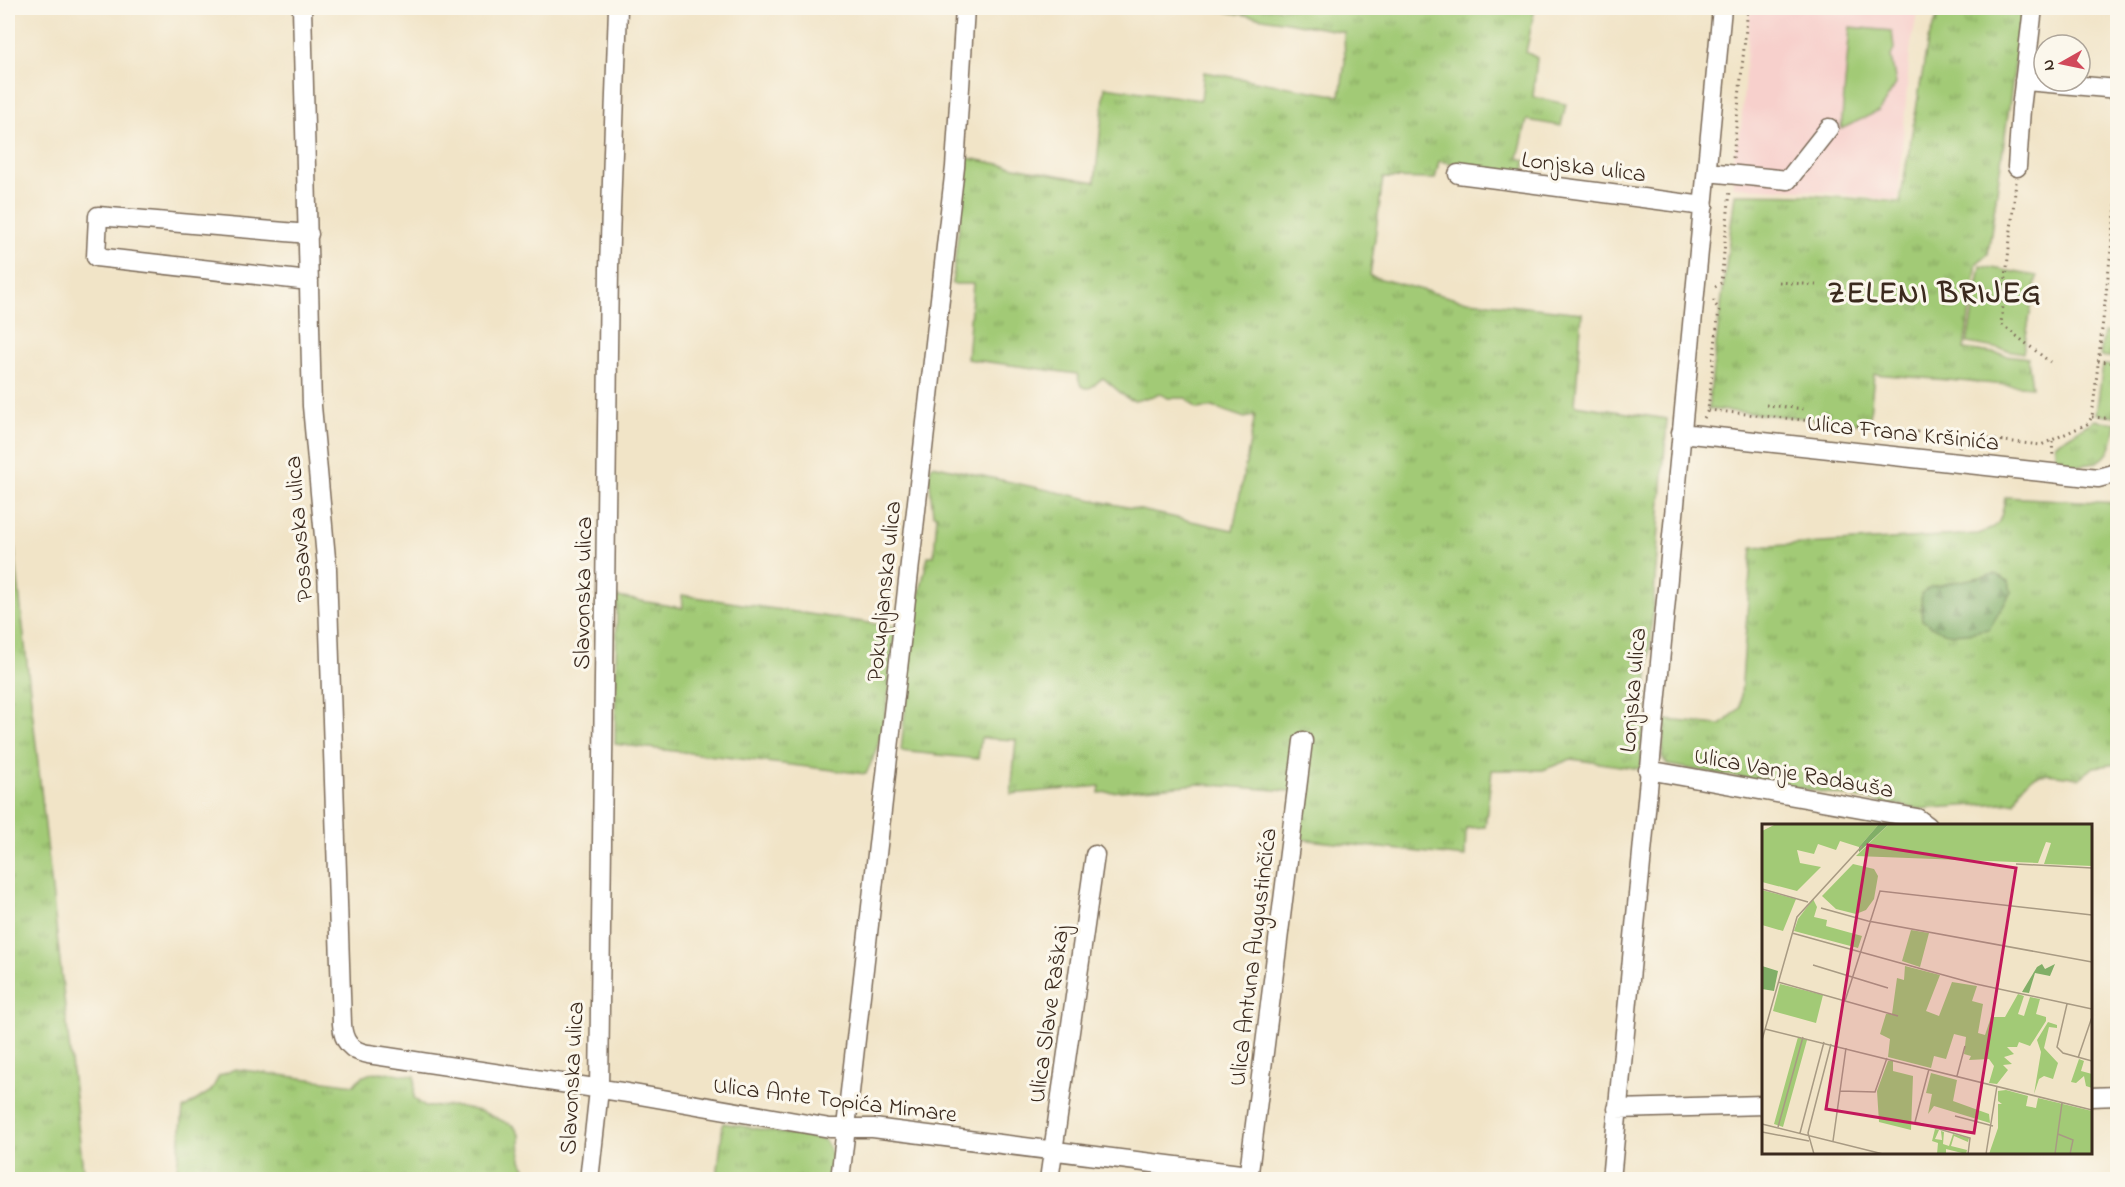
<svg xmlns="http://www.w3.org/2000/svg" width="2125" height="1187" font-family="'Indie Flower',sans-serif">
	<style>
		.built { fill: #f7d0cc }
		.grass { fill: url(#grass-tufts); stroke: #6e7a4a; stroke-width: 1.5 }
		.forest { fill: url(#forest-firs); stroke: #5e6c42; stroke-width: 1.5 }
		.green { fill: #a2ca76; stroke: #6e7a4a; stroke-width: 1.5 }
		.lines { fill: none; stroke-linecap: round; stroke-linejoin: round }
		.minor-casing { stroke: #7b6b59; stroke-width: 21 }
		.path { stroke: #7b6b59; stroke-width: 3; stroke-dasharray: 1.5 4.5; stroke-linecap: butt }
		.minor { stroke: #fff; stroke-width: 18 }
		.labels { text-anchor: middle; stroke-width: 6; stroke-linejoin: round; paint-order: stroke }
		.street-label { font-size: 24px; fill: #3b2a1e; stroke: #fbf7ec }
		.district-label { font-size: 30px; font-weight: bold; letter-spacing: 1.5px; fill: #3b2a1e; stroke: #fbf7ec }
		.inset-road { fill: none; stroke: #a89a83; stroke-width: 1.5 }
		.view { fill: #c2185b; fill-opacity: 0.15; stroke: #c2185b; stroke-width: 3 }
		.inset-edge { fill: none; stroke: #3b2a1e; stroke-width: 3 }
	</style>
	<defs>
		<pattern id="grass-tufts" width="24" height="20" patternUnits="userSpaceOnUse" patternTransform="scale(1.5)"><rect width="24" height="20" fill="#a2ca76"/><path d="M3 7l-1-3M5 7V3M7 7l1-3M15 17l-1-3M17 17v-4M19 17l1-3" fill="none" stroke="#85a460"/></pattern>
		<pattern id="forest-firs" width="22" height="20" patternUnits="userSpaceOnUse" patternTransform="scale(1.5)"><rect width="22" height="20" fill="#81ae67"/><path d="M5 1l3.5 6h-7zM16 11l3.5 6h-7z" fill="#6b8e54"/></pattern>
	</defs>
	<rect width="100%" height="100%" fill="#fbf7ec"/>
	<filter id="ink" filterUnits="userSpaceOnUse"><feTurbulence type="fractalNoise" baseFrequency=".0167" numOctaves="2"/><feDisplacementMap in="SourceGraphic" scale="12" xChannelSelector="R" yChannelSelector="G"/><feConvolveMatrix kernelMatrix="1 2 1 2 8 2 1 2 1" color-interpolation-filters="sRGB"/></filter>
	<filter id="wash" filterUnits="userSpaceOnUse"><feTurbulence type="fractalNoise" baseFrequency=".008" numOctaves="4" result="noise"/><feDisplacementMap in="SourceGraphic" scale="24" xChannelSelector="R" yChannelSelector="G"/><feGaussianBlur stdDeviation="1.35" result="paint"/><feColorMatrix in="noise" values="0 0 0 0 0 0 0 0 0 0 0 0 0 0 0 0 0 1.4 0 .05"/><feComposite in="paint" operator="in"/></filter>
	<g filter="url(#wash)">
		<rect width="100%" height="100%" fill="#f1e4c7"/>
		<path class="built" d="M1750,8H1918L1910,51L1898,200L1803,190L1733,187V159L1741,127Z"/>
		<path class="grass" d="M1205,8H1535L1526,52L1537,58L1533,97L1566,104L1561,126L1527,120L1518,158L1526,160L1523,176L1439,161L1435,179L1383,178L1370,276L1460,300L1582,313L1575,405L1667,419L1641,769L1571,759L1543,770H1492L1485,827L1466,828L1465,857L1300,839L1301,792L1200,784L1099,793L1100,786L1011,794L1016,740L981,738L978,759L901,751L914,618L928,556H934L937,515L933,514L929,475L932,465L1233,530L1255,415L1245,418L1213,407L1197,409L1186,398H1168L1160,394L1135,401L1127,398L1103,378C1094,383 1092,392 1081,386L1077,374L967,359L973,284H952L967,158L1095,182L1105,87L1201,100L1204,72L1340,96L1345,62L1344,32Z
			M1941,8H2023L1988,254L1977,263L1964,349L2028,358L2032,387L1874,374L1869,424L1708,409L1735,194L1807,195L1900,202L1928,40Z
			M2104,332L2117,334V358L2100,356Z
			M2103,365L2117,366L2115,416L2096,414Z
			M2095,420L2116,423C2111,468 2095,466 2055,464V444Z
			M8,491L84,1179H8Z
			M2005,497L2117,503V764L2094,767L2080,778C2048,774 2028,766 2015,802L1920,809L1668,765L1662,758L1665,720L1721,725L1740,708L1752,547L1978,534C2002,527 2001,520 2005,497Z
			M682,595L896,627C890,677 889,729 866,774L615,744L617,597L683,608Z
			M235,1069L354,1085C368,1065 394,1074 415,1076L414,1098L425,1107L457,1106L483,1112L514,1126L520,1136L521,1160L530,1178L536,1179H176L183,1109L211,1091L219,1076Z
			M723,1123L824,1140C835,1153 832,1164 830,1179H717Z"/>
		<path class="forest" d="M1995,574L2009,581L2011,592L1989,629C1958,635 1948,639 1922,620L1921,594L1930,587Z"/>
		<path class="green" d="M1850,27L1892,31L1894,49L1891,56L1896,84L1879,111L1841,129Z
			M1981,266L2037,276L2023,353L1967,343Z"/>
	</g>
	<g filter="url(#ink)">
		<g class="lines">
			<defs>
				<path id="minor" d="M302,8L312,406L327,569L342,1024C343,1042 351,1051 368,1054L628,1093L830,1128H873L1248,1175
					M2024,81L2118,89
					M2017,167L2021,109L2033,8
					M1707,172L1788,180L1829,128
					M1458,174L1704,206
					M309,234L98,216L96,257L309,281
					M1681,433L2098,478L2113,474L2118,469
					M1648,770L1917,818L1928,826
					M2090,1097L2118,1096
					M1617,1109L1764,1105
					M589,1180L599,1090L609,268L618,8
					M840,1180L955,167L965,8
					M1049,1180L1095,855
					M1248,1180L1303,741
					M1611,1180L1722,8"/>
			</defs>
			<use href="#minor" class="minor-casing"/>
			<path class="path" d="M1733,158L1748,8
				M2016,182L2001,324L2050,362
				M1779,282L1816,285
				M1715,287L1721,283L1730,191
				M2098,361L2118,363
				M1766,405L1806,409
				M1708,410L1966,437
				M2092,417L2118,419
				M1704,418L1708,410L1719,309L1714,303V296
				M2052,441L2053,457
				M1959,447L1962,439L1968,437L2041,445L2087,424L2092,417L2118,188"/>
			<use href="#minor" class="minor"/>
		</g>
	</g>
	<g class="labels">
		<g class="street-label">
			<text transform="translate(1584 166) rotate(7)" y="8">Lonjska ulica</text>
			<text transform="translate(1903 432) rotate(6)" y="8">Ulica Frana Kršinića</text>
			<text transform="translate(298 529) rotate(-95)" y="8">Posavska ulica</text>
			<text transform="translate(883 591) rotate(-84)" y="8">Pokupljanska ulica</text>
			<text transform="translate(582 593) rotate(-89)" y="8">Slavonska ulica</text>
			<text transform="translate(1632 690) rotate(-85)" y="8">Lonjska ulica</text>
			<text transform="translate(1794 772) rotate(10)" y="8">Ulica Vanje Radauša</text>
			<text transform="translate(1252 957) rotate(-83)" y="8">Ulica Antuna Augustinčića</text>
			<text transform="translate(1048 1014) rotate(-82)" y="8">Ulica Slave Raškaj</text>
			<text transform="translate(571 1078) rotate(-87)" y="8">Slavonska ulica</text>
			<text transform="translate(835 1099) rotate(7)" y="8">Ulica Ante Topića Mimare</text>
		</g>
		<g class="district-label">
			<text x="1935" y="302">ZELENI BRIJEG</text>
		</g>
	</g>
	<g transform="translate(1762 824)">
		<rect width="330" height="330" fill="#f1e4c7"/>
		<path d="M14,0H117L97,23L78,17L74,26L56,20L52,30L35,26L38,39L59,43L35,67L0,58V7ZM127,0H330V42L282,40L289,19L284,18L276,39L94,32ZM91,40L112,45L116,52L112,75L104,86L94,90L74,85L60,72ZM0,66L34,75L21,107L0,101ZM51,75L55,83L52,93L65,96L64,102L100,112L96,124L32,107L36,95ZM149,106L167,109L158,143L140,137ZM143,142L178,151L164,187L177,192L190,158L215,162L210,177L221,180L216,209L223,211L229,193H243L256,170L262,172L256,190L262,192L268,173L278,175L274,190L284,193V197L268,222L257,218L255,223H245L252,230L242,233L250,240L241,241L246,246L235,260L227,259L232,242L227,235L207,236L209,232L202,230L204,213L192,210L184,235L172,232L169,244L126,233L128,215L118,210L124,190H130L135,154L142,156ZM18,160L61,171L54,199L11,187ZM286,198L295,201V204L287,203L282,224L296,239L291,255L282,252L277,255L272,270L279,228L275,216ZM36,213L45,216L21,303L12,300ZM317,235L322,237L319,247L330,250V264L324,262L322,252L314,259L309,258ZM126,237H131V247L151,252L149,306L117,298L115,267ZM169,249L195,256L191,277L227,290L228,299L172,282L166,290L170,270L164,269ZM244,266L266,272L264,282L274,284L276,274L330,287V330H227L236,304V280H240L236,277V267ZM173,305L177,306L173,315L180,316L179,307L182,308L181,320L187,322L191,310L207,314L206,318L192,312L189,322L205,326L204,330L184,325V330H175L176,319L170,317Z" fill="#a2ca76"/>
		<path d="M117,0H127L97,28V23ZM280,140L283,145L293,140L288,152L273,149L267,169L260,168L275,143ZM0,142L16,147L12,167L0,165Z" fill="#81ae67"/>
		<path class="inset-road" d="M254,40L330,44M0,65L46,78M59,84L106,97L330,138M30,109L214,160L330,185M51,141L126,164M16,158L136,192M83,177L118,67L330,91M305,180L295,223L301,229L330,237M3,205L330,286M0,216L35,93L100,22M316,234L330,193M167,245L153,298L208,314L206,330M195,252L203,222M78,267L113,268L125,234M193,292L231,302M0,300L121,330M16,303L41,213M0,308L47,317M38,309L62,218M296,310L311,316L308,330M71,317L84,224M52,330L46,309L69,220M224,330L235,262M293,330L300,279"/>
		<path class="view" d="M106,21L254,44L212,309L64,285Z"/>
		<rect width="330" height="330" class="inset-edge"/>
	</g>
	<rect width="2125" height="1187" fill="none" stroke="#fbf7ec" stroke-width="30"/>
	<g transform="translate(2062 63) rotate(261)"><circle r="28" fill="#fbf7ec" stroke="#aea59a" stroke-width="1.5"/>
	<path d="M0-4.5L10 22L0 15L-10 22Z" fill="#d1495b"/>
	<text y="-9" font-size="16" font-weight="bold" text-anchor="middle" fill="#3b2a1e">N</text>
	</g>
</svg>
